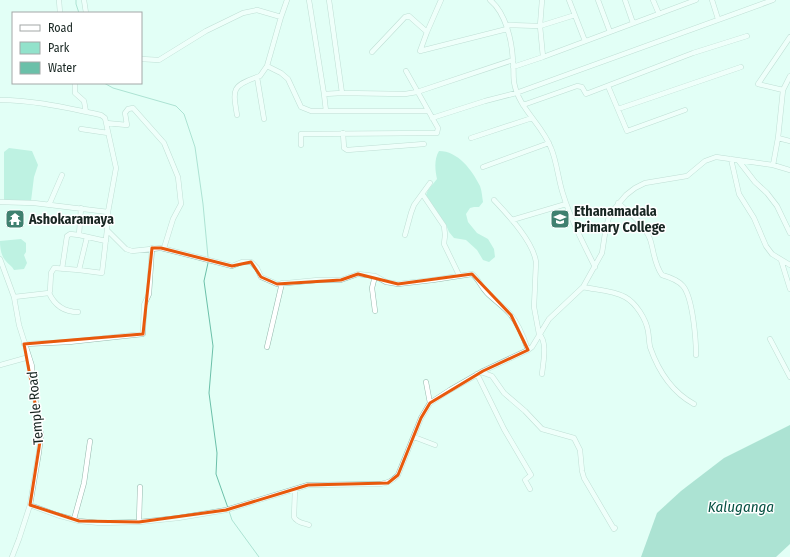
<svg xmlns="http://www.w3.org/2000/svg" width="790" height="557" font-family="'Fira Sans Condensed',sans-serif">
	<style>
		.green { fill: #92e2cb }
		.water { fill: #6bc0a9 }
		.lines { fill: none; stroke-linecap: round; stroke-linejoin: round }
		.stream { stroke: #6bc0a9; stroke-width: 1 }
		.minor-casing { stroke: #95b8ad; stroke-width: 5.5 }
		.minor { stroke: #fff; stroke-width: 4.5 }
		.marked { fill: none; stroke: #e8590c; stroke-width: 3; stroke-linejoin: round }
		.labels { text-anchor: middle; stroke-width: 3; stroke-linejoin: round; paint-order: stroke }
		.poi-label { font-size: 14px; font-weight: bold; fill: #182622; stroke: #fff; text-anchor: start }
		.street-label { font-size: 14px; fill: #182622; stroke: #fff }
		.water-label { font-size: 15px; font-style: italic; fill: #055142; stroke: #fff }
	</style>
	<rect width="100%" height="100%" fill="#e2fff5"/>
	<path class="green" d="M9,148L32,151L38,165L34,177L31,201H4V152Z
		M439,151C458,151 472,170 480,186C482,191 482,197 483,202L479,207H474L470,208L466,214L468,222L477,233L488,239L494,249L495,257L489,262L483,260L477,250L466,240L454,238L449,232L446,225L426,195L428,190L437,179C435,170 434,159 439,151Z
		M21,239L26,243V252L24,255L27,263L24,269L14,270C12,266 8,264 5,260C1,255 0,248 0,241Z"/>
	<path class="water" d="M790,425V544L776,557H641L657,513L681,491L724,458Z"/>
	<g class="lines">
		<path class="stream" d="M76,0V4L79,13
			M104,83L113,88L176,106L184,114L195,147L203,204L208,257
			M208,263L204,281L213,346L209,393L217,453L216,474L228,508
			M229,511L232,520L259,557"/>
		<defs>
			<path id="minor" d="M59,0L60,13
				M84,0L86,13
				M309,0L324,94L342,93
				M329,0L342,93L405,94L417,92L513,60
				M490,0C506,13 512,41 513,61C514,68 513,75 514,82C518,108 542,124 551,148C557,162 558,179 563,194C571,220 583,243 595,267
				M542,0L540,26L575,15
				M569,0L585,41
				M598,0L610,32
				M625,0L633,23
				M653,0L659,14
				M712,0L718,19
				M281,17L287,0
				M506,25L540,26L543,57
				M427,32L441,0
				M372,52L405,17L409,16L427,32L420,51L507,29
				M141,59L159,60L206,31L243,13L257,10L281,17L267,66L281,73L288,79L301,107L311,111H427
				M513,67L543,57L696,0
				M790,76L783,90L778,138L790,141
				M257,77L260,76L267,66
				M75,83V93L84,101L86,112
				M608,86L627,131L685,110
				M783,90L758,84L790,37
				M324,94L326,111
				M0,100C34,100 67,108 101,115L105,118L116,168L108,212
				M523,105L577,86L582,87L586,94L693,53L747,36
				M618,109L741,67
				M237,115C233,90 231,86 257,77L264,119
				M432,118L485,101L516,93L773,0
				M106,123L127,125L125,113L128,109L133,108L164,143L178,177L181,204L173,219L164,248
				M81,129L108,133
				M343,133L344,148L347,150L424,144
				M471,138L532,118
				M301,145V134L437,133L438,128L406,71
				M731,159L739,194L754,218L766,246L772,254L790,265
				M738,160L755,182L767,193L777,206L790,233
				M773,165L778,138
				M483,167L549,143
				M423,195L444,226L445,235L444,244L459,275
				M494,200C508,215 533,241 536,262L534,307L539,334C548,342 543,363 542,374
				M0,202L34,203L108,212L107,230L126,249L132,251L161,248L232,266L242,262H251L257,268L261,277L277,284L318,280H341L358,274L375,276L386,282L398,284L433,280L472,274C479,279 480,286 487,293C494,300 503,306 510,314C519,324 524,338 528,350
				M618,203C630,213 644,224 650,239C654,251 654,264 662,275C669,277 678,280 683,286C693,298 696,340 696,355
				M49,205L62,175
				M512,220L566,204
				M79,235L106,241
				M405,235L411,213L414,205L430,183
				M0,259L14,297L19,325L32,366L33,385L41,435L39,452L30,505L19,539L12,557
				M781,260L790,289
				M62,269L67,236L70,234L79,235L81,208
				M79,270L87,237
				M375,276L372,288L375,311
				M583,287C596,290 612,290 625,297C636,303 646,319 648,331C649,337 649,342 650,347C658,370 672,392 694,404
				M49,293C55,306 64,312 78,312
				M14,297L49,293L50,291L51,273L54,268L79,270L102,273L107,230
				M770,339L790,377
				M24,344L69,342L143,334L144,305L149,294L152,248
				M267,347L282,283
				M0,365L29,357
				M481,372L492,376L504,393L525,411L542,429L574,438L580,450L582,471L584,478L614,529L615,528
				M477,374L504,429L531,475L525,480L530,489
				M426,382L430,403
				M414,437L435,445
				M295,489L294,517C297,523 304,523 309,525
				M30,505L57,515L79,521L100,523L139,522L178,518L226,510L308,485L380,484C388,483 392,481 398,475L421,418L430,403L450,390L483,371L528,350L532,347L549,319L583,287L602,253L606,227L610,214L626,195L635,188L645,183L687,176L705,161L716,157L773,165L790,170
				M74,519L84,483L90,441
				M139,522L140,487"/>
		</defs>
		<use href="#minor" class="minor-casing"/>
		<use href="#minor" class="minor"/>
	</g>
	<path d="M0 0H790V557H0ZM152,248H161L232,266L251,262L261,277L277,284L341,280L358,274L398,284L472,274L511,315L528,350L483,371L430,403L421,418L398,475L388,483L308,485L226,510L139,522L79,521L30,505L41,435L24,344L143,334Z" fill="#e2fff5" fill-opacity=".55" fill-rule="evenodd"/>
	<path class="marked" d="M152,248H161L232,266L251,262L261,277L277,284L341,280L358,274L398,284L472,274L511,315L528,350L483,371L430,403L421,418L398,475L388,483L308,485L226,510L139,522L79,521L30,505L41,435L24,344L143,334Z"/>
	<defs>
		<symbol id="temple-square" viewBox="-11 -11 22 22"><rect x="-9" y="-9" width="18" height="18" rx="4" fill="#3f806f" stroke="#fff"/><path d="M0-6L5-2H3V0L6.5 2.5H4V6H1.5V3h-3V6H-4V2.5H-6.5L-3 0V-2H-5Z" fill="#fff"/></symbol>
		<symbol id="school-square" viewBox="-11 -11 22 22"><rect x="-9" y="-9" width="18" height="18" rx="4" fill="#3f806f" stroke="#fff"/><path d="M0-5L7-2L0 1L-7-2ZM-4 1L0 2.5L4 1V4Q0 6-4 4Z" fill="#fff"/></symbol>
	</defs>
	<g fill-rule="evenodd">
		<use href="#temple-square" x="4" y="208" width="22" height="22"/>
		<use href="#school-square" x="549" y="208" width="22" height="22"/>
	</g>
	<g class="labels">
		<g class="poi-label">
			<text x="574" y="216">Ethanamadala<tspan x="574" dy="16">Primary College</tspan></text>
			<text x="29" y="224">Ashokaramaya</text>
		</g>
		<g class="street-label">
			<text transform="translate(35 408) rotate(-95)" y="5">Temple Road</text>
		</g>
		<g class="water-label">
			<text x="741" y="512">Kaluganga</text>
		</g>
	</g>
	<rect x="12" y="12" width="130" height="72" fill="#ffffff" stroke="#a3a8a7"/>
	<rect x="20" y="25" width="20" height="6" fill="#ffffff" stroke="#a3a8a7"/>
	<text x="48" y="32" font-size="12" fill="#182622">Road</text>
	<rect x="20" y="42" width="20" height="12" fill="#92e2cb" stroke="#a3a8a7"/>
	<text x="48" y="52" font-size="12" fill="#182622">Park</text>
	<rect x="20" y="62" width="20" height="12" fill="#6bc0a9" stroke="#a3a8a7"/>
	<text x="48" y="72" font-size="12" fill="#182622">Water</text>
</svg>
